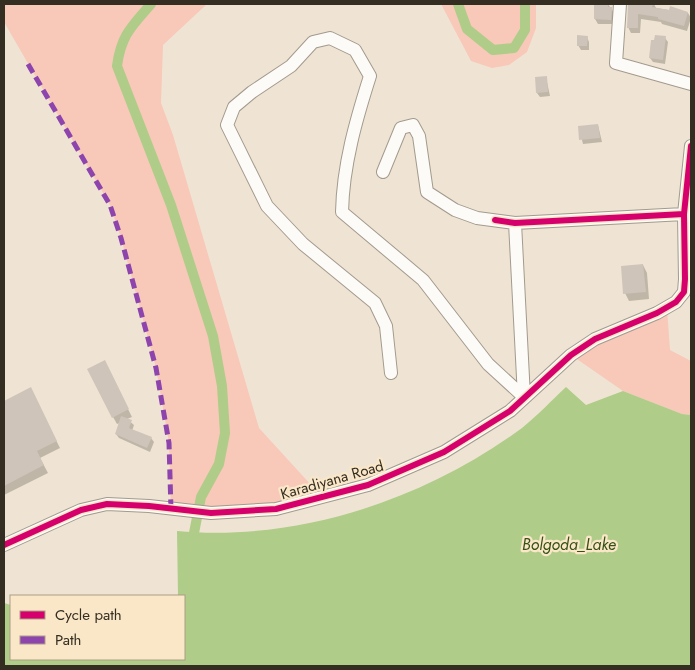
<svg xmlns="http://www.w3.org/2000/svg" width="695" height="670" font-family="Jost,sans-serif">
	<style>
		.green { fill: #f8c8b9 }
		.water { fill: #afcc89 }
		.shadow { fill: #0003 }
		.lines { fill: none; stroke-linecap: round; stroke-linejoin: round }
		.canal { stroke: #afcc89; stroke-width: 10 }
		.building { fill: #cfc4b9 }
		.minor-casing { stroke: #a29a8d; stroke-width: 14 }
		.minor { stroke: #fdfbf8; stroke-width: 12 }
		.quiet { stroke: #8e44ad; stroke-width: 5; stroke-dasharray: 10 5; stroke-linecap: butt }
		.cycleway-casing { stroke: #fae7c8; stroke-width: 9 }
		.cycleway { stroke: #d6006c; stroke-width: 6 }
		.labels { text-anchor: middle; stroke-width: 4.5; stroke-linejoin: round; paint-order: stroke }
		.street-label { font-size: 15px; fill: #342d21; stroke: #fae7c8 }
		.water-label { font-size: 16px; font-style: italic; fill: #355114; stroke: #fae7c8 }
	</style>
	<rect width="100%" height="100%" fill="#efe4d3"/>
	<path class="green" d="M4,4H207L163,45L161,103L173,135L259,428L323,498L276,509L171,510L169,443L156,368L121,238L110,205L4,22Z
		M441,4H536V28L527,52L509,65L492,68L471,61Z
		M667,309L670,350L691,361V415L682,414L623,391L571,355Z"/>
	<path class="water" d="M566,387L586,405L623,391L682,414L691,415V666H4V603L11,605V659H184V596H178L177,531C298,542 424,500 522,428C537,416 552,400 566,387Z"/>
	<path class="shadow" d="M595,4H608L614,13L613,24H598L595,19Z
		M629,4H654L656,8L688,13L691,18L687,31L662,24L661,22L641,19L640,33H631L628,27Z
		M587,37L589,42V50H581L578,45Z
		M665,38L668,42L665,64L653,62L650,58Z
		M546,77L550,96L540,97L537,93Z
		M598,125L602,142L583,144L579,128Z
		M643,265L647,273L649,299L629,301L625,293Z
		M108,369L132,417L127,419L134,425L132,431L151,438L154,442L150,452L119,438L116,434L120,423L117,424L113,417Z
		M30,389L60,448L40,458L48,473L4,495V402Z"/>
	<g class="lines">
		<path class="canal" d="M151,4C132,26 121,35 117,66L171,205L213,336L222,386L225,433L219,464L201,497L194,533
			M458,4L467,29L493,50L514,48L525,30V4"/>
	</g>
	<path class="building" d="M594,4H608V7H612L611,20L594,19Z
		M628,4H653L652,7L669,10L670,6L688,12L684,26L658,19V17L638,14V28H627Z
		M577,35L588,36L587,46H577Z
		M655,35L666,36L663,60L649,58L651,40H654Z
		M547,76L548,92L536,93L535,77Z
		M598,124L600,138L579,140L578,126Z
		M643,264L646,292L623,294L621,266Z
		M105,360L129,409L112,418L87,369Z
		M31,387L57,441L37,451L44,465L4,486V401Z
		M121,416L132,420L129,428L152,437L147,448L115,434Z"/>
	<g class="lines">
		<defs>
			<path id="minor" d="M620,4L616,63L691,84
				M383,172L401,128L413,125L419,136L427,192L455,210L477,218L515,223L684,214
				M391,373L386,326L375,303L303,244L267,206L227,125L234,107L252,92L291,66L313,42L330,38L355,50L370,76C356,120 343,165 342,212L423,280L488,364L524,397L515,223
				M4,545L81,510L107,504L149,506L211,513L276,509L368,485L444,452L510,411L571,355L595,339L657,313L676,302L684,292L685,279L684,214L691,146"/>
		</defs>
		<use href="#minor" class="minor-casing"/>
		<use href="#minor" class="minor"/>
		<path class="quiet" d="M28,64L110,205L121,238L156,368L169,443L171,510"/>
		<defs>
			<path id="cycleway" d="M495,220L515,223L684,214
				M4,545L81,510L107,504L149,506L211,513L276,509L368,485L444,452L510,411L571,355L595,339L657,313L676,302L684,292L685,279L684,214L691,146"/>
		</defs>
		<use href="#cycleway" class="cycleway-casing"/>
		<use href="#cycleway" class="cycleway"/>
	</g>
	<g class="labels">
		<g class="street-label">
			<text transform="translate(332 480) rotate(-16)" y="5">Karadiyana Road</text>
		</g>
		<g class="water-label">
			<text x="569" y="550">Bolgoda_Lake</text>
		</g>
	</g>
	<rect width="695" height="670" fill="none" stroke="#342d21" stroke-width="10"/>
	<rect x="10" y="595" width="175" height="65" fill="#fae7c8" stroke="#ab9d85"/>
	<rect x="20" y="611" width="25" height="8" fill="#d6006c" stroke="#ab9d85"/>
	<text x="55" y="620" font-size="15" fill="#342d21">Cycle path</text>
	<rect x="20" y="636" width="25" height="8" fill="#8e44ad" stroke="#ab9d85"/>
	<text x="55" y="645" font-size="15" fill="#342d21">Path</text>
</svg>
